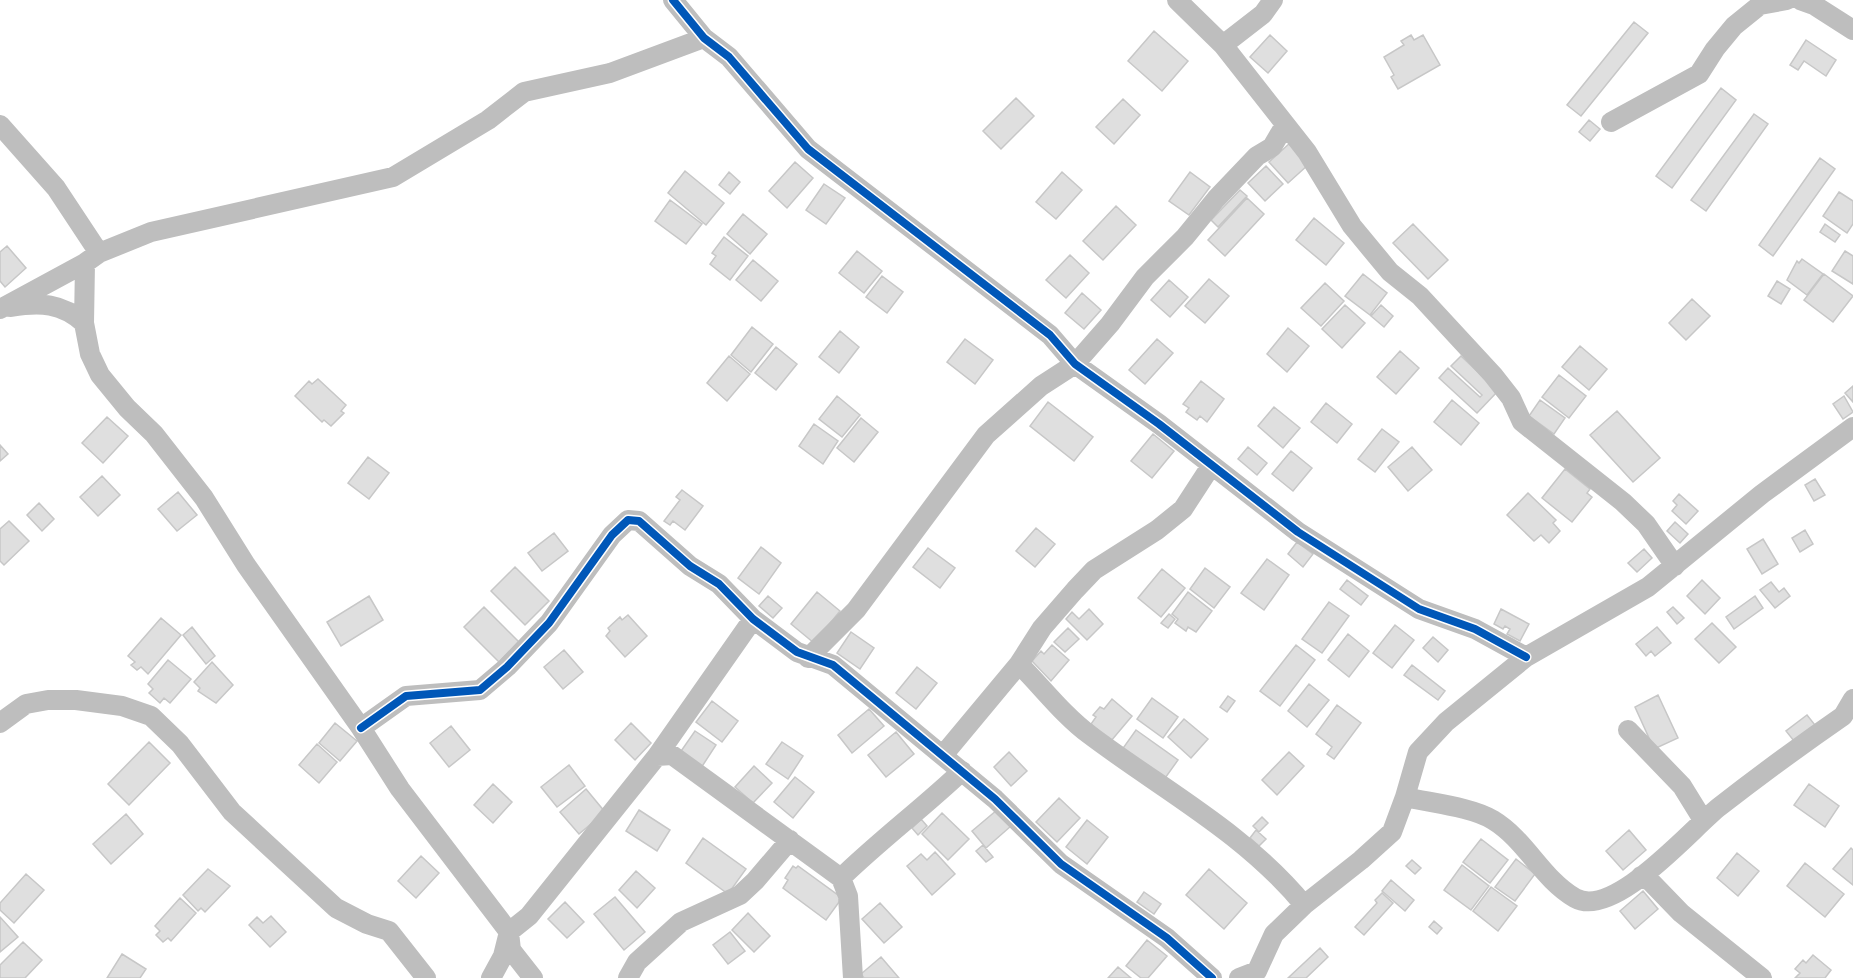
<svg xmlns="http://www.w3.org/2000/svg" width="1853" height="978" font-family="'Fira Sans Condensed',sans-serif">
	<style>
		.building { fill: #dfdfdf; stroke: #c7c7c7; stroke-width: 1.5 }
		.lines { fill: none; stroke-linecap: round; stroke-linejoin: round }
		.minor { stroke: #bebebe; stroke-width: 20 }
		.cycleway-casing { stroke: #fff; stroke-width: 11 }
		.cycleway { stroke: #0057b8; stroke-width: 8 }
	</style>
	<rect width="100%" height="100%" fill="#fff"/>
	<path class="building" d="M1634,22L1648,33L1581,116L1567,105Z
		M1154,31L1188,61L1162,91L1128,61Z
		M1270,35L1287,51L1268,73L1250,57Z
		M1411,35L1414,40L1423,35L1440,65L1398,89L1391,77L1394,75L1384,57L1404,45L1401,41Z
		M1806,40L1836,60L1826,76L1804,61L1798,70L1790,65Z
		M1721,88L1736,100L1672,188L1656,176Z
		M1016,98L1034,116L1001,149L983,131Z
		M1123,99L1140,115L1114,144L1096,127Z
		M1754,114L1768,124L1706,211L1691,200Z
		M1589,120L1600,129L1590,141L1579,132Z
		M1290,143L1308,165L1288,183L1269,162Z
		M1820,158L1835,169L1773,256L1759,245Z
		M795,162L813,178L787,208L769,191Z
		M1266,166L1283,184L1265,201L1248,183Z
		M685,171L724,203L706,225L668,193Z
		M729,172L740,182L730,194L719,185Z
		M1062,172L1082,190L1056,219L1036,202Z
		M1190,172L1210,187L1189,215L1169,201Z
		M824,184L845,198L826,224L806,210Z
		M1240,190L1247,196L1218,227L1211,220Z
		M1839,192L1853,201V224L1847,233L1823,216Z
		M1247,198L1264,214L1225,256L1208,240Z
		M670,200L702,224L686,244L655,221Z
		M1116,206L1136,225L1103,260L1083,241Z
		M743,214L767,234L750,254L727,234Z
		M1314,218L1344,243L1326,265L1296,240Z
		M1413,224L1448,260L1428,279L1393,243Z
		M1825,224L1840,235L1835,242L1820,232Z
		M724,237L748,256L730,280L710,264L716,256L712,253Z
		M7,246L26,268L5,287L0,281V252Z
		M857,251L882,271L864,293L839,273Z
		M1845,251L1853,256V284L1832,271Z
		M1070,255L1089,273L1066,298L1046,280Z
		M1802,259L1823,274L1807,295L1787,280L1797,261L1799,263Z
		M753,260L778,281L761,301L736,280Z
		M1363,274L1387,293L1370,315L1345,296Z
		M1824,274L1853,296L1833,322L1804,300Z
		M882,276L903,292L887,313L866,297Z
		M1209,279L1229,296L1205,323L1185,306Z
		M1169,280L1188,297L1170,317L1151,300Z
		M1777,281L1790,289L1781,304L1768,296Z
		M1325,283L1344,301L1321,326L1301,308Z
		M1082,293L1101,310L1084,329L1065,313Z
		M1692,299L1710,316L1686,340L1669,323Z
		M1345,305L1365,323L1342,348L1322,329Z
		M1381,305L1393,316L1384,327L1371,316Z
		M752,327L773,344L751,372L731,355Z
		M1288,328L1309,346L1287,372L1267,354Z
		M840,331L859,347L839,373L819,357Z
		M965,339L993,360L975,384L947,362Z
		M1157,339L1173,353L1145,384L1129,370Z
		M1580,346L1607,369L1589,390L1562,367Z
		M776,347L797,364L776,390L755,373Z
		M1400,351L1419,368L1396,394L1377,377Z
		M729,356L750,374L727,401L707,383Z
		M1461,356L1498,391L1477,413L1439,378L1448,368L1480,397L1482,395L1451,366Z
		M1559,375L1586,396L1569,418L1542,397Z
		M318,379L346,405L341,411L344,413L331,426L324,420L322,422L295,396L309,381L312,384Z
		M1201,381L1224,399L1207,422L1200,416L1197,420L1186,412L1189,408L1183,404Z
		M1853,386V402L1845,393Z
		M837,396L860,415L842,437L819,419Z
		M1844,396L1853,412L1843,419L1833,404Z
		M1452,400L1479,423L1461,445L1434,422Z
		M1540,400L1565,418L1554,434L1529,416Z
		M1048,402L1093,437L1074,461L1030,426Z
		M1326,403L1352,424L1337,443L1311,422Z
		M1274,407L1300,428L1283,448L1258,426Z
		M1617,411L1660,458L1633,482L1590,435Z
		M107,417L128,436L103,463L82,443Z
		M861,418L878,432L854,462L837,448Z
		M814,424L838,441L823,464L799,446Z
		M1382,429L1399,442L1375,472L1358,459Z
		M1153,434L1174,451L1152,478L1131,461Z
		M0,445L8,454L0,461Z
		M1248,447L1267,463L1257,475L1238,459Z
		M1412,447L1432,470L1408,491L1388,467Z
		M1291,451L1312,468L1293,491L1272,474Z
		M368,457L389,473L369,499L348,483Z
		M1565,469L1590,489L1587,493L1592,497L1572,522L1542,498Z
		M102,476L120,495L98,516L80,497Z
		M1815,479L1825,495L1814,501L1805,485Z
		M682,490L703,506L685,530L673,521L670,525L664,521L680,500L676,497Z
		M178,492L197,515L177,531L158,509Z
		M1528,493L1556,520L1553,523L1560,531L1549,543L1541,535L1534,541L1507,515Z
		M1679,494L1698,511L1686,524L1672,511L1677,505L1673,501Z
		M39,503L54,519L42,531L27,515Z
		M9,521L29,541L4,565L0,561V529Z
		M1675,522L1688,534L1680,543L1667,531Z
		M1036,528L1055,544L1035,567L1016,551Z
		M1805,530L1813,544L1800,552L1792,538Z
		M554,533L568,551L542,571L528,553Z
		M1763,539L1778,564L1762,574L1747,549Z
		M1297,542L1313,554L1303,567L1288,554Z
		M761,547L781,563L759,594L738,578Z
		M928,548L955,568L940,588L913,567Z
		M1644,549L1652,558L1637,572L1628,563Z
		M1267,559L1289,575L1264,610L1241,593Z
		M515,567L549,601L525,625L491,591Z
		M1205,568L1230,587L1214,608L1190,589Z
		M1162,569L1185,588L1161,617L1138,598Z
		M1347,580L1368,596L1361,605L1340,589Z
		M1702,580L1720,598L1705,614L1687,596Z
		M1771,582L1779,592L1784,588L1790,596L1775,608L1760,590Z
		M817,592L840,611L814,643L791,624Z
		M1188,592L1212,611L1196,632L1188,627L1186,631L1175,623L1178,619L1172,614Z
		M369,596L383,620L341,646L327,622Z
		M768,596L782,608L773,618L759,606Z
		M1755,596L1763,608L1734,629L1726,617Z
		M1329,602L1349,616L1322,653L1302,639Z
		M484,607L519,642L499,662L464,627Z
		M1673,607L1684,618L1677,624L1667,612Z
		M1089,609L1103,624L1087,640L1066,619L1072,612L1079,619Z
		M1501,609L1529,624L1520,641L1507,634L1510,629L1505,626L1503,629L1494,624Z
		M1169,614L1175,619L1168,628L1161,623Z
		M628,615L647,636L625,657L606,636L610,631L608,628L620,617L622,620Z
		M161,618L181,635L148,674L141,667L137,670L131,665L135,662L128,656Z
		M1712,623L1736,647L1719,663L1695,639Z
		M1395,625L1414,640L1392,668L1373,653Z
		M192,627L215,656L206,664L183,635Z
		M1657,627L1671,643L1655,656L1651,651L1646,656L1636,644Z
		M1068,628L1079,639L1065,652L1054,642Z
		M851,632L874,648L860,669L837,653Z
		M1348,634L1369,651L1349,677L1328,660Z
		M1433,637L1448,650L1438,662L1423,648Z
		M1052,645L1069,660L1051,681L1032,661L1041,651L1044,654Z
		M1296,645L1315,660L1280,706L1260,691Z
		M564,650L583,672L563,689L544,667Z
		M168,660L191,679L170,703L164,698L160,703L149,693L153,689L148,684Z
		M212,662L233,685L216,703L198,691L200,688L194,682Z
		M1412,665L1445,691L1438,700L1404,675Z
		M917,667L937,683L916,709L896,693Z
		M1309,684L1329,700L1307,727L1288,711Z
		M1658,695L1678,738L1654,749L1635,707Z
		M1228,696L1235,701L1227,712L1220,707Z
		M1152,698L1178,717L1163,738L1137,719Z
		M1112,699L1132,716L1111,741L1091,724L1096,717L1093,715L1100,707L1104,709Z
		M712,701L738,721L722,742L696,722Z
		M1337,705L1361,723L1334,759L1327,754L1332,747L1316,734Z
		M869,709L884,726L852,753L838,735Z
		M1807,715L1815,725L1794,741L1786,731Z
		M1184,719L1208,739L1191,758L1168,737Z
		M335,723L357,741L340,761L319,743Z
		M631,723L651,743L635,760L615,740Z
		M451,726L470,750L449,767L430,743Z
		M1136,730L1178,760L1163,781L1121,751Z
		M695,731L716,745L701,768L679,754Z
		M896,732L914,754L886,777L868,755Z
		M149,742L170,763L129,805L108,784Z
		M782,742L803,756L788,779L766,764Z
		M317,744L337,762L319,783L299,765Z
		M1009,752L1027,771L1011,786L994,767Z
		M1289,752L1304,766L1277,795L1262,780Z
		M569,765L585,786L557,807L541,787Z
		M754,766L772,783L753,803L735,787Z
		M795,777L814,792L793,818L774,802Z
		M493,784L512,802L493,823L474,805Z
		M1809,784L1839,806L1825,827L1794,805Z
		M586,789L605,812L579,834L560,812Z
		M1059,798L1080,818L1057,842L1036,822Z
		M639,810L670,830L657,851L626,831Z
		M997,810L1011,826L986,848L972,831Z
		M942,813L969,839L948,860L922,834Z
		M126,814L143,834L111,864L93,844Z
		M1262,817L1268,823L1259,832L1253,826Z
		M921,819L927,826L918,835L912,828Z
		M1087,820L1108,837L1087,864L1066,847Z
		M1256,830L1266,839L1259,846L1250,838Z
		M1629,830L1646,850L1623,870L1606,851Z
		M703,838L746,869L728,894L686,863Z
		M1481,839L1508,860L1490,883L1463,862Z
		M983,845L993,857L986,862L976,851Z
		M1851,848L1853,850V885L1833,869Z
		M935,852L955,874L932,895L907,866L921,854L927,860Z
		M1737,853L1759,871L1738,896L1717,878Z
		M421,856L439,873L416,898L398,881Z
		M1516,859L1535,874L1515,901L1495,887Z
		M1412,860L1421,868L1415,874L1406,866Z
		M1805,863L1844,894L1825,917L1787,886Z
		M1462,865L1489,886L1471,910L1444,890Z
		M793,866L796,868L798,866L842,898L826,920L783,888L788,880L785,878Z
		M208,869L230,886L205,912L201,908L198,911L183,895Z
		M1209,869L1247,903L1224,929L1186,895Z
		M636,871L655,888L637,908L619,890Z
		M26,874L44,890L14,923L0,910V903Z
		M1391,880L1414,900L1405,911L1382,891Z
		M1491,887L1517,906L1498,931L1473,911Z
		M1643,891L1658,909L1635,929L1620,911Z
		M1144,892L1161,904L1154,914L1137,902Z
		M1382,893L1393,903L1364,935L1355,927L1377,903L1375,900Z
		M615,897L645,932L624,950L594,914Z
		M180,898L196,913L171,941L168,938L163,942L156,935L160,931L155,926Z
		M565,902L584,922L567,938L548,919Z
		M880,903L902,927L884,943L862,919Z
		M748,913L770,936L754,952L732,930Z
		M271,916L286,932L270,947L249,925L257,917L263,923Z
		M0,917L18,937L0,952Z
		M1434,921L1442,928L1437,934L1429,927Z
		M730,932L745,951L728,964L713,945Z
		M1147,940L1167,956L1148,978H1141L1126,966Z
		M23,942L42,960L25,978H0V965Z
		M1320,948L1328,957L1306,978H1288Z
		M122,954L146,969L140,978H107Z
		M1813,955L1831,970L1825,978H1795L1800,973L1795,969L1803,960L1806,963Z
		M881,957L899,978H864L861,974Z
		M1118,967L1131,978H1108Z"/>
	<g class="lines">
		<path class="minor" d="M673,0L704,38L729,57L808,149L1050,335L1075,364L1159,424L1298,532L1419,609L1475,629L1526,657
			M1177,0L1223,45L1307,152L1352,226L1390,272L1420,296L1493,375L1511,398L1522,422L1623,502L1646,524L1675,566
			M1800,0L1814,5L1853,30
			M1223,45L1263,14L1273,0
			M1611,122L1699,74L1715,49L1734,26L1760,5L1787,0
			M0,125L56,188L99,253
			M85,263L84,323L90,354L100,375L127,408L154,434L204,498L246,565L361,728L400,789L509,932L511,950L533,978
			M11,307C40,302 62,303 84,323
			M0,309L85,263L99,253L151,232L393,177L488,120L524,92L610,73L704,38
			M808,658L856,610L986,435L1041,386L1075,364L1110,324L1145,277L1185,237L1216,199L1257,156L1272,147L1285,125
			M1019,664C1042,687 1064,716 1090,735C1163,790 1245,833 1304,905
			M0,723L26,704L48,700H76L122,706L151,716L180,744L232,812L336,908L367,924L389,931L426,978
			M361,728L406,696L480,690L507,667L549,623L612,535L628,520L639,521L690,566L719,584L753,619L797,652L833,665L995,799L1061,864L1167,938L1212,978
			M1628,730L1682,786L1703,820
			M944,754L1019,664L1042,628L1075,590L1094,570L1157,530L1183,509L1211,466
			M657,756L672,755L841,878L848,896L853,978
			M1405,797C1431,803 1472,807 1493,820C1526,840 1542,879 1575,898C1614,920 1691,829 1719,807C1759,776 1801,745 1843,716L1853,699
			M1641,876L1651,882L1681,913L1762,978
			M841,878C880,840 923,808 962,771
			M491,978L503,956L509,932L529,916L657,756L753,619
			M628,978L637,962L681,922L740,895L755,881L790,840
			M1239,978L1257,971L1274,934L1304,905L1361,860L1392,832L1405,797L1418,752L1446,722L1526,657L1648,587L1762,494L1853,427"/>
		<defs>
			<path id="cycleway" d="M673,0L704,38L729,57L808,149L1050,335L1075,364L1159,424L1298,532L1419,609L1475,629L1526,657
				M361,728L406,696L480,690L507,667L549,623L612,535L628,520L639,521L690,566L719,584L753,619L797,652L833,665L995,799L1061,864L1167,938L1212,978"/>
		</defs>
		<use href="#cycleway" class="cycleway-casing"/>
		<use href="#cycleway" class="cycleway"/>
	</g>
</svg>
